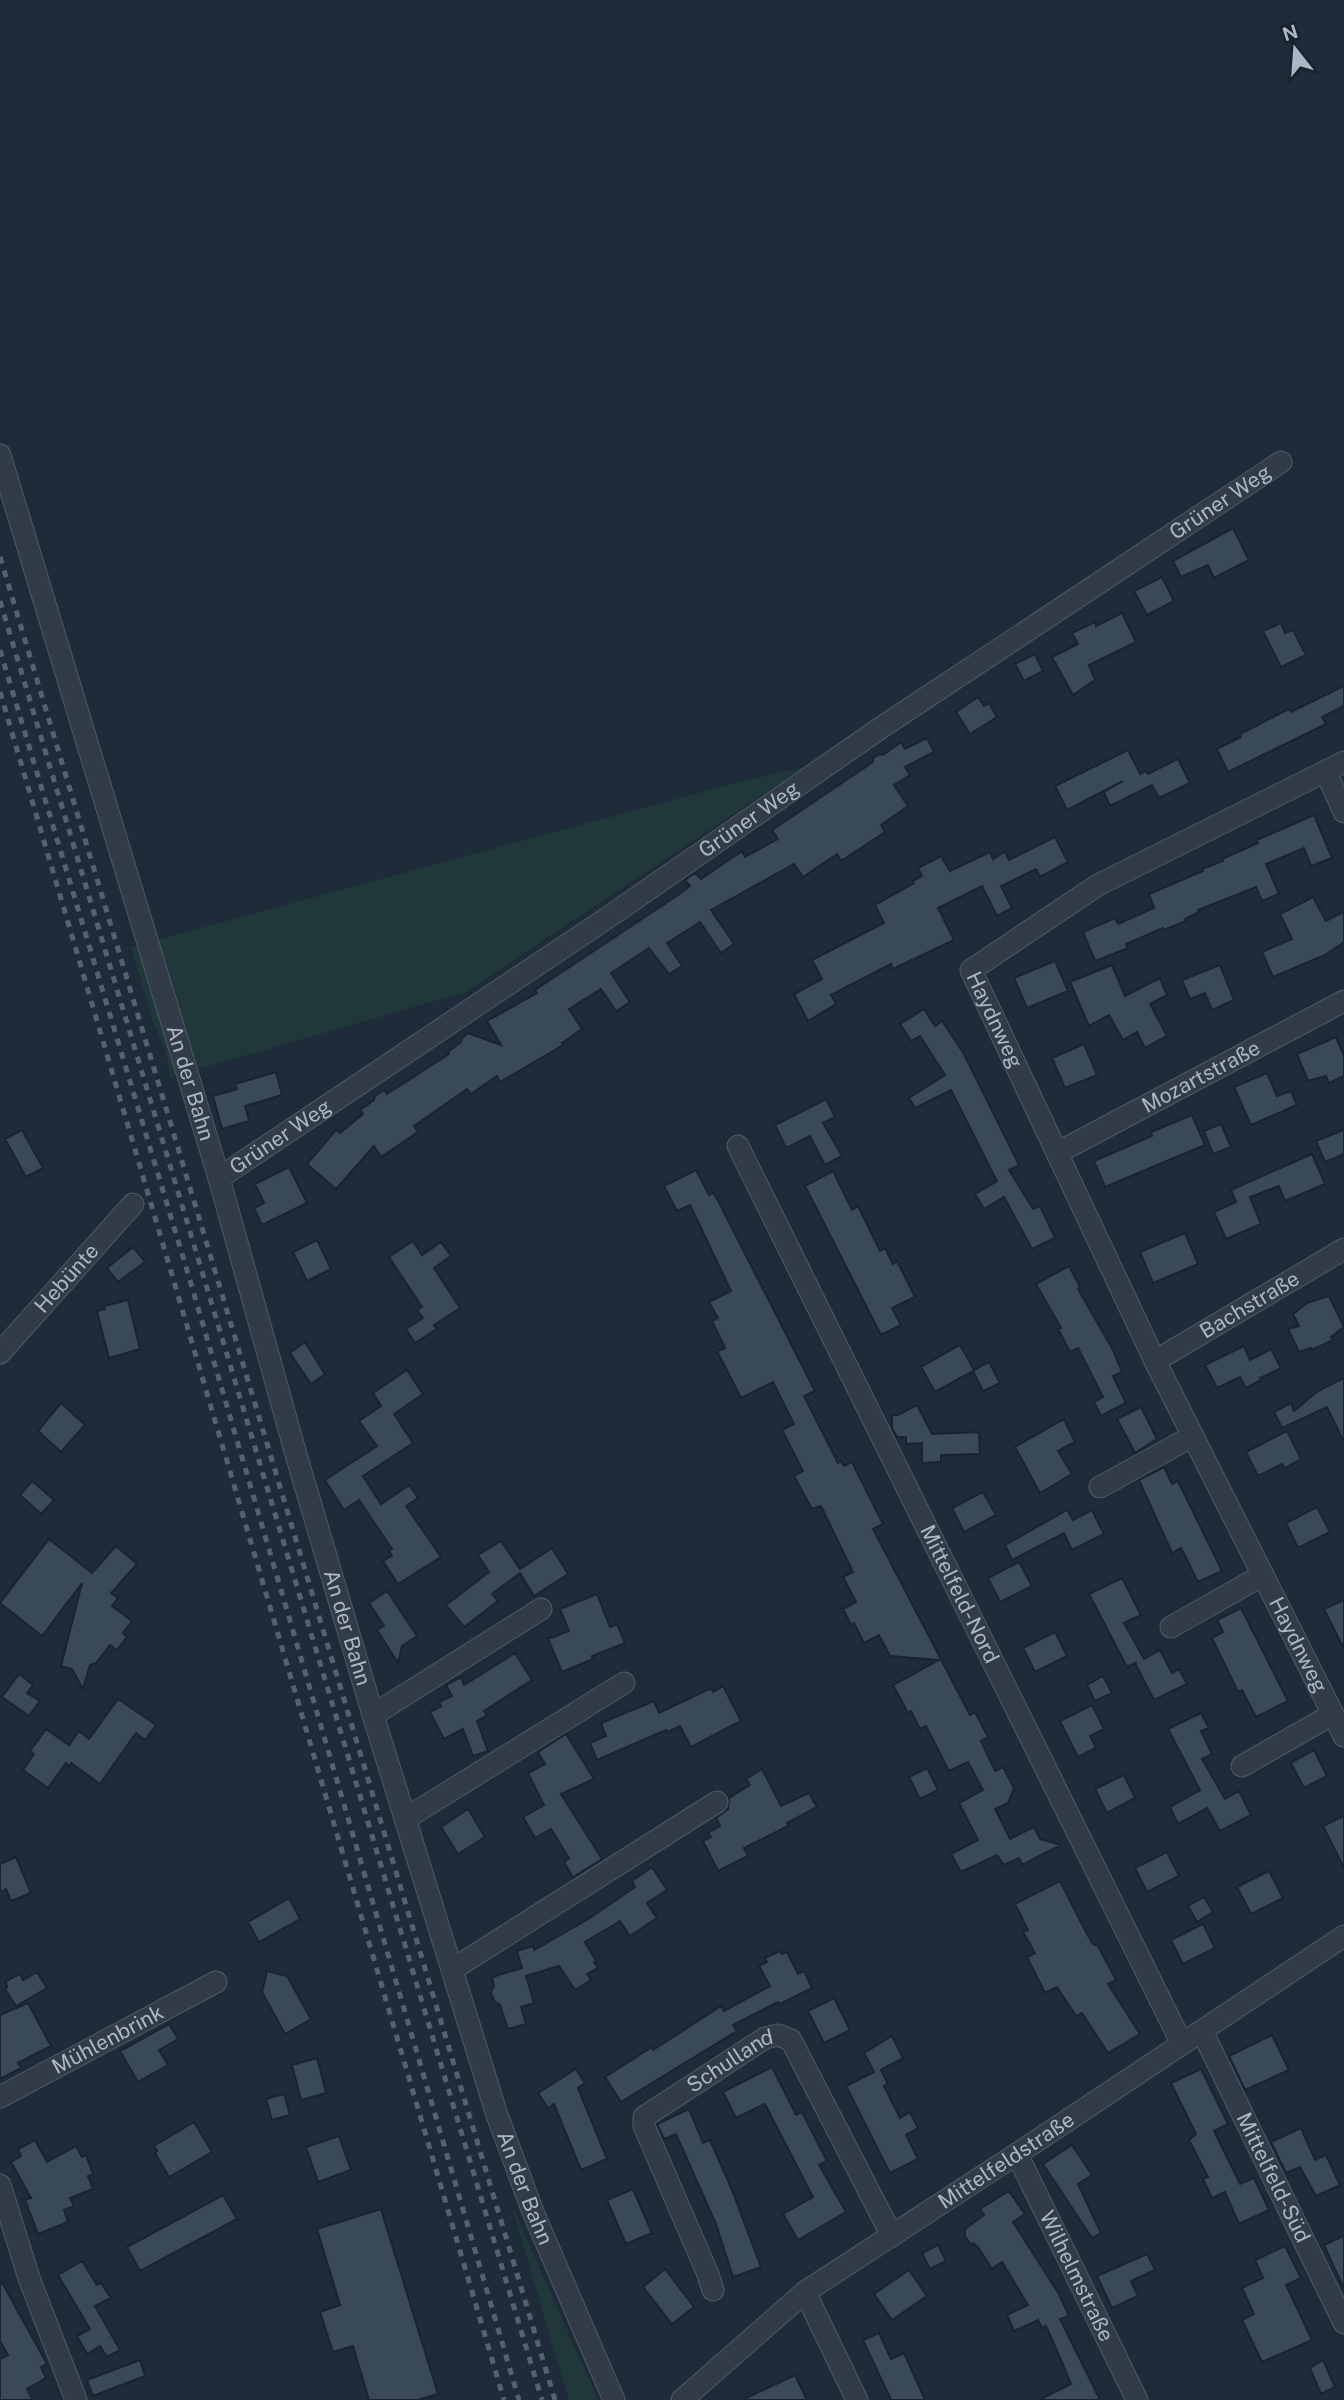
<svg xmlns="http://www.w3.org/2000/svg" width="1344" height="2400" font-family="'Public Sans',sans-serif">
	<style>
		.green { fill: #20383a }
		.building { fill: #3a4959; stroke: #1a2330; stroke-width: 2 }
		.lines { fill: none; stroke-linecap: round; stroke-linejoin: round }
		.minor-casing { stroke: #4f5a67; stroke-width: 23 }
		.minor { stroke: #323c49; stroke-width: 21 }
		.rail { stroke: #536171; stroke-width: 5; stroke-dasharray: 7 7; stroke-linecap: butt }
		.labels { text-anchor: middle; stroke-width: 6; stroke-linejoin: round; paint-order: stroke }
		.street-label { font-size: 21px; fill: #acb7c6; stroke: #18212d }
	</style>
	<rect width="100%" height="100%" fill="#1e2b39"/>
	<path class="green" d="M804,767L466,992L170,1077L166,1051L153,1022L131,947L735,783Z
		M510,2201L598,2400H569Z"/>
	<path class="building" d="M1233,528L1249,560L1214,578L1208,565L1181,577L1173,561Z
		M1162,577L1174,601L1147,615L1134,591Z
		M1122,613L1136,642L1089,665L1095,680L1073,695L1052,657L1078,644L1072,633L1095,622L1096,626Z
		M1281,623L1285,633L1293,630L1306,655L1281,667L1263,631Z
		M1035,654L1043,671L1024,681L1015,664Z
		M1344,686V706L1322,717L1326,724L1228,772L1217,749L1241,737L1240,734L1289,709L1291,712Z
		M978,697L984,706L989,703L997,717L970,734L956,712Z
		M927,738L934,752L905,767L910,775L894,785L908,806L881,825L885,832L841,861L837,854L803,877L794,864L711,910L734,944L721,953L700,922L667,943L682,966L669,974L649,948L611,973L630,1002L616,1011L601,989L569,1009L582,1029L562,1043L563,1045L500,1082L497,1076L471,1094L467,1089L414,1126L418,1132L381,1157L374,1146L336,1189L307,1164L336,1130L340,1133L363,1114L360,1110L374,1100L375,1096L384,1090L387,1094L449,1054L448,1052L461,1042L462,1038L468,1033L501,1045L487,1021L537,993L535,990L681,893L690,886L685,880L695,873L701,879L742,851L745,857L778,839L772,830L873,762V758L880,754L883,755L901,742L905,749Z
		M1128,750L1140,774L1146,771L1148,774L1178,759L1190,783L1159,798L1152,785L1110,806L1104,792L1123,781L1067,810L1055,786Z
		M1314,815L1332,858L1311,866L1304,848L1266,864L1279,894L1262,901L1256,887L1198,910L1199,912L1185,919L1186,921L1164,930L1163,928L1126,944L1128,948L1095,961L1083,932L1115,918L1118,924L1154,908L1149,894L1203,871L1202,869L1223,861L1222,859L1258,843L1257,840Z
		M1055,837L1068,862L1040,877L1036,869L1001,886L1012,908L997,916L982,886L938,908L954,940L893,969L891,964L831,995L836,1004L808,1021L794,994L822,979L812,960L884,923L875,905L914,883L913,881L922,876L918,868L941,856L950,871L990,852L993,859L1005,852L1009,860Z
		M1313,897L1326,921L1344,912V942L1325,955L1273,977L1262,952L1292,939L1280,914Z
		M1055,961L1068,991L1027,1008L1014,978Z
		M1112,965L1125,996L1160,978L1167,995L1150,1004L1167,1036L1145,1048L1137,1032L1123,1040L1109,1015L1089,1026L1070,982Z
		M1220,965L1234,1000L1212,1010L1205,993L1190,999L1182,980Z
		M924,1009L935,1026L942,1021L964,1054L1019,1165L1009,1170L1033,1209L1040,1206L1055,1238L1032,1249L1004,1197L984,1209L975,1194L997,1181L951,1090L915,1108L909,1098L945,1075L920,1036L911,1041L900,1024Z
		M1336,1037L1344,1056V1076L1329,1083L1326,1076L1308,1081L1297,1054Z
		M1084,1044L1097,1075L1065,1088L1052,1058Z
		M276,1072L282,1095L245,1106L249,1121L222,1129L213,1096L237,1089L235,1084Z
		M1267,1073L1277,1096L1291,1091L1297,1105L1251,1125L1234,1087Z
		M826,1099L835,1117L823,1123L842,1156L825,1165L810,1136L786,1148L775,1125Z
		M1192,1115L1205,1145L1105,1187L1094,1161L1152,1136L1151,1132Z
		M1221,1124L1231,1147L1213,1154L1204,1131Z
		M22,1130L43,1168L26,1177L5,1139Z
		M1344,1130V1154L1325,1162L1316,1141Z
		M1312,1154L1325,1184L1285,1201L1279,1186L1250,1197L1261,1224L1226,1239L1214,1212L1236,1202L1231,1190Z
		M289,1167L307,1203L262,1225L254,1208L264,1203L255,1184Z
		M696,1170L709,1195L714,1193L815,1391L804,1396L838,1463L841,1461L844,1466L852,1462L883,1524L873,1529L970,1715L975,1712L988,1737L981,1741L995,1771L1003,1767L1014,1788L1008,1803L995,1809L1010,1839L1034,1827L1040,1839L1061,1845L1022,1865L1019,1858L1004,1865L997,1855L961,1872L951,1854L978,1840L959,1803L983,1790L968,1762L949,1771L926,1726L920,1729L911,1711L908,1713L893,1685L939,1660L890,1656L879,1635L864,1643L854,1623L851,1625L843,1609L856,1602L843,1577L853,1572L821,1506L812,1509L794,1476L803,1471L782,1430L794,1424L773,1382L741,1398L717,1351L725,1348L712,1321L718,1318L709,1302L731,1291L690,1205L677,1211L664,1186Z
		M833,1171L852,1210L858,1206L880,1251L885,1248L893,1264L897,1261L915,1297L892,1308L901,1325L881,1335L805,1186Z
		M1185,1233L1198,1264L1153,1283L1140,1252Z
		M317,1240L331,1269L307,1281L293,1252Z
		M413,1241L422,1255L441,1242L451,1256L434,1268L460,1308L434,1325L437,1329L415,1343L406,1329L423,1318L417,1310L422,1307L389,1257Z
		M133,1247L145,1262L118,1282L107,1268Z
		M1069,1266L1080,1287L1078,1289L1113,1350L1122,1372L1113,1376L1126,1403L1101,1416L1094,1402L1103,1397L1078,1348L1070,1352L1058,1329L1061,1328L1036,1284Z
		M1329,1296L1344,1327L1331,1337L1333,1340L1312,1350L1311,1348L1299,1352L1288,1329L1299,1326L1293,1314L1307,1303Z
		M128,1300L140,1349L109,1358L97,1311L105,1309L104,1306Z
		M305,1342L325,1374L311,1384L290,1353Z
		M960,1345L974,1370L989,1362L1000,1383L983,1391L973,1371L935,1392L921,1367Z
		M1244,1346L1250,1360L1271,1349L1281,1368L1260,1378L1261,1380L1246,1388L1240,1377L1217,1388L1205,1365Z
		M407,1370L423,1394L394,1414L413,1443L363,1476L381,1504L409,1485L418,1498L406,1506L441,1557L398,1584L383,1561L392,1556L389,1551L392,1549L359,1500L344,1510L325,1480L377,1446L359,1421L381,1406L373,1393Z
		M1344,1378V1442L1327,1407L1282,1428L1274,1412L1291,1403L1294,1411L1318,1391Z
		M61,1403L85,1425L61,1452L38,1431Z
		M917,1405L932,1434L979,1432L980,1454L941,1455V1462L922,1463V1443L906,1444V1437H897L892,1428V1415H898Z
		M1141,1407L1157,1439L1135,1453L1117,1419Z
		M1064,1419L1075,1442L1058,1451L1072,1474L1040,1493L1015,1447Z
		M1287,1431L1301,1459L1285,1468L1282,1464L1258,1476L1246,1452Z
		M1164,1467L1172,1484L1178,1481L1222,1571L1198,1582L1181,1548L1172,1553L1139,1480Z
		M32,1481L54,1500L41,1514L20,1495Z
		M983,1492L996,1515L964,1532L952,1508Z
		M1317,1507L1330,1532L1298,1548L1286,1523Z
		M1067,1510L1073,1520L1092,1510L1104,1534L1072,1550L1064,1533L1012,1560L1005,1545Z
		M49,1539L92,1573L116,1546L137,1564L111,1593L118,1598L112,1606L132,1621L123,1633L127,1637L117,1650L110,1645L96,1663L90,1665L83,1689L72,1669L61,1666L82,1583L42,1636L0,1603Z
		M501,1541L520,1569L552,1548L568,1574L534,1596L520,1573L492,1594L498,1601L464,1627L446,1605L489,1572L478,1555Z
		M1019,1562L1032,1586L1000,1602L988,1578Z
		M1122,1578L1141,1615L1124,1623L1144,1659L1160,1650L1172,1673L1179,1669L1187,1684L1154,1700L1135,1663L1137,1662L1127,1667L1089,1594Z
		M387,1591L417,1636L402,1646L398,1663L377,1630L384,1626L369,1603Z
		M597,1594L610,1627L617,1624L625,1643L592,1656L593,1659L562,1672L548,1639L569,1631L560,1609Z
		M1344,1600V1649L1324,1609Z
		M1241,1608L1288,1701L1256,1717L1242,1690L1238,1692L1212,1638L1223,1632L1217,1620Z
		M1055,1632L1067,1656L1035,1672L1023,1648Z
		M515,1653L532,1680L484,1711L487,1715L477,1721L488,1751L473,1756L463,1729L444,1739L430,1712L441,1706L439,1702L452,1696L446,1685L461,1677L464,1685Z
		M19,1674L33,1685L27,1693L40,1701L29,1716L2,1697Z
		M1103,1676L1112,1693L1095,1701L1087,1685Z
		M723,1686L741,1721L691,1747L680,1726L668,1732L666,1730L597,1760L590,1743L606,1736L601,1723L654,1701L659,1713L711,1688L713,1692Z
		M118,1699L156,1725L145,1740L136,1733L100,1784L71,1763L69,1766L66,1763L48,1788L23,1770L34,1754L30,1751L46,1729L69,1745L79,1731L89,1739Z
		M1092,1705L1104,1729L1090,1736L1096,1748L1078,1757L1060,1721Z
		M1201,1713L1209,1728L1201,1731L1212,1754L1202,1759L1225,1799L1239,1791L1251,1815L1220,1831L1207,1808L1178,1824L1170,1807L1200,1790L1168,1729Z
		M566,1734L594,1779L561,1794L602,1859L573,1877L564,1862L569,1858L551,1829L535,1838L523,1817L544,1805L528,1773L545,1764L538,1752Z
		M1314,1750L1327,1776L1304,1788L1291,1763Z
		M927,1768L938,1790L920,1799L909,1777Z
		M762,1769L781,1806L809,1793L817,1807L787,1823L788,1826L744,1848L748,1856L718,1871L703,1841L711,1837L708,1833L720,1826L716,1818L728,1809L729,1798L750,1785L746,1779Z
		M1124,1775L1135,1798L1107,1813L1095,1789Z
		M468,1809L485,1837L458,1854L441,1827Z
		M1344,1816V1868L1323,1826Z
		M1167,1852L1179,1876L1147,1892L1135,1868Z
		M16,1857L31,1893L11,1901L6,1889L0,1892V1864Z
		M652,1867L667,1890L647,1903L657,1918L630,1936L620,1921L585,1942L596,1961L594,1962L598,1968L587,1974L591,1980L575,1990L559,1966L526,1976L534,2003L521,2007L526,2024L508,2029L500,2005L494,2001L491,1992L494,1986L492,1977L522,1968L517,1951L533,1946L534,1950L590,1918L635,1887L632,1881Z
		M1269,1871L1283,1898L1251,1914L1237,1887Z
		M1060,1881L1087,1934L1093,1944L1098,1946L1116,1980L1108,1984L1140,2034L1108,2053L1082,2013L1076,2016L1057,1987L1045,1993L1027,1957L1035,1953L1023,1932L1028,1930L1015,1904Z
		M1204,1897L1213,1912L1197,1922L1188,1906Z
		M289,1898L300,1919L259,1942L248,1922Z
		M1203,1924L1215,1948L1183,1964L1171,1940Z
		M780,1951L782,1954L787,1952L798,1974L804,1971L812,1988L780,2004L778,2002L733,2025L737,2031L621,2102L605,2077L652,2047L653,2050L721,2006L724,2011L770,1986L759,1966L767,1962L765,1958Z
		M267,1971L287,1976L311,2019L285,2034L262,1992Z
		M37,1972L47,1988L16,2006L5,1989L7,1987L6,1981L20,1974L23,1980Z
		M834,1998L850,2030L824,2043L808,2011Z
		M28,2003L51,2046L18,2063L21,2068L0,2079V2015Z
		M169,2024L178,2039L159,2050L168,2065L138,2082L120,2051Z
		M1272,2035L1289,2070L1245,2090L1229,2056Z
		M892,2036L903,2058L881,2070L888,2084L884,2086L900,2118L910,2112L918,2128L906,2135L918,2159L890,2173L846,2086L874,2072L864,2053Z
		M317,2058L326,2093L301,2100L292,2065Z
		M772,2067L796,2115L802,2112L827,2161L819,2165L846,2212L798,2240L783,2214L813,2197L765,2104L736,2118L723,2092Z
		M576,2069L585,2083L578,2088L607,2159L581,2170L554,2104L548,2108L538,2093Z
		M1201,2069L1228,2124L1214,2131L1240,2184L1254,2178L1269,2210L1239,2224L1225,2192L1212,2198L1203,2179L1208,2177L1189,2140L1196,2134L1171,2083Z
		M284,2094L290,2115L272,2120L266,2099Z
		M689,2109L703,2143L710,2140L732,2190L761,2267L733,2277L716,2224L676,2134L664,2139L657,2124Z
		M194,2122L212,2152L169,2177L155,2153L157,2151L154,2146Z
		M1301,2128L1315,2160L1326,2155L1340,2185L1316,2196L1300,2167L1286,2173L1271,2142Z
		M339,2136L351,2170L318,2182L306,2147Z
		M35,2140L47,2162L76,2146L82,2157L86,2155L93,2174L88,2176L93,2189L70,2198L74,2206L64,2210L68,2222L38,2234L25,2200L31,2198L11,2162L21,2156L18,2149Z
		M1072,2145L1092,2175L1078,2184L1101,2233L1092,2238L1043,2164Z
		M633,2189L652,2233L626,2244L607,2200Z
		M1009,2191L1025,2214L1013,2222L1059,2294L1069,2316L1060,2319L1100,2400H1039L1071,2384L1062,2362L1046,2326L1042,2328L1038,2320L1014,2331L1007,2315L1028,2305L1002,2262L992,2269L978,2247L973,2243L971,2245L965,2236V2229L984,2215L980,2209Z
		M223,2195L237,2219L140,2271L127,2247Z
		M381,2209L438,2394L418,2400H369L353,2346L333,2352L320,2312L340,2305L317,2229Z
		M1344,2236V2289L1324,2245Z
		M938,2245L946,2261L930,2269L922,2253Z
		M1285,2246L1301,2278L1286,2285L1312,2340L1262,2362L1242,2320L1254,2314L1242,2288L1263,2278L1255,2260Z
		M1147,2254L1155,2270L1131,2281L1138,2296L1112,2308L1097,2276Z
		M82,2261L97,2285L101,2283L111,2298L95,2306L120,2350L107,2357L100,2346L87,2354L77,2336L90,2329L58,2275Z
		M665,2269L694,2307L672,2324L643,2287Z
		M909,2270L927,2296L892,2320L874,2294Z
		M0,2279L47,2364L41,2367L46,2378L27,2389L33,2400H0V2359L8,2355L0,2341Z
		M879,2333L891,2359L904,2353L925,2400H891L863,2340Z
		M140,2360L145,2376L93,2396L87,2380Z
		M1323,2360L1335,2387L1321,2394L1310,2368Z
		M795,2375L807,2400H742Z"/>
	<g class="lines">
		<defs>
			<g id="minor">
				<path id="s1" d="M0,455L219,1178L297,1458L373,1715L497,2115L533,2212L614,2400"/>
				<path id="s2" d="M1344,762L1098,885L971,970L1155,1361L1344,1736"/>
				<path d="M1326,772L1344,812"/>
				<path id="s3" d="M738,1146L1182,2044"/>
				<path id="s4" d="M1057,1153L1344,1001"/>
				<path id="s5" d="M219,1178L613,914L879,729L1281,462"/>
				<path id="s6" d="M0,1353L133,1204"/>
				<path id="s7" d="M1155,1361L1344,1249"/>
				<path d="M1100,1487L1193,1436"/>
				<path d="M1171,1627L1263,1575"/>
				<path d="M373,1715L541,1609"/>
				<path d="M1242,1766L1333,1714"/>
				<path d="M405,1819L624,1683"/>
				<path d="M453,1969L717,1802"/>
				<path id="s8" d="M1202,2031L1344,2323"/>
				<path id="s9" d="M0,2097L216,1982"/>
				<path id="s10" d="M1017,2154L1137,2400"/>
				<path d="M0,2185L29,2278L76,2400"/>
				<path id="s11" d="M713,2290L707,2272L644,2126V2117L765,2038L778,2035L791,2040L892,2236"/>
				<path d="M805,2292L857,2400"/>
				<path id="s12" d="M682,2400L805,2292L1017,2154L1344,1936"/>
			</g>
		</defs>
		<use href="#minor" class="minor-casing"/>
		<use href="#minor" class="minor"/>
		<path class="rail" d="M0,557L555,2400
			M0,601L542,2400
			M0,650L189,1277L519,2400
			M0,692L504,2400"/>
	</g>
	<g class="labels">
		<g class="street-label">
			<text dy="7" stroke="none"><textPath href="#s5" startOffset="1208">Grüner Weg</textPath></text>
			<text dy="7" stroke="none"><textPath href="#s5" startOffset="640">Grüner Weg</textPath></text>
			<text dy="7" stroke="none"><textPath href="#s2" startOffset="483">Haydnweg</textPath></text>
			<text dy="7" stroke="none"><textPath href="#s4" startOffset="163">Mozartstraße</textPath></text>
			<text dy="7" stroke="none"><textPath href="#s1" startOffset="656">An der Bahn</textPath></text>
			<text dy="7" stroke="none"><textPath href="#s5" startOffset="74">Grüner Weg</textPath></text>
			<text dy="7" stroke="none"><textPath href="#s6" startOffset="100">Hebünte</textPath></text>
			<text dy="7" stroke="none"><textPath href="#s7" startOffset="110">Bachstraße</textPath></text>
			<text dy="7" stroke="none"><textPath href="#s3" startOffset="500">Mittelfeld-Nord</textPath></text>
			<text dy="7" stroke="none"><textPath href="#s1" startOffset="1223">An der Bahn</textPath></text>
			<text dy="7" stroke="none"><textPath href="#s2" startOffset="1178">Haydnweg</textPath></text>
			<text dy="7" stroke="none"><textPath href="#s9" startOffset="122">Mühlenbrink</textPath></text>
			<text dy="7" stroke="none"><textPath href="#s11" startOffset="290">Schulland</textPath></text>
			<text dy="7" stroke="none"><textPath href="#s12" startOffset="404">Mittelfeldstraße</textPath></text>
			<text dy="7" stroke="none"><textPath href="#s8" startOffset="163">Mittelfeld-Süd</textPath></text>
			<text dy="7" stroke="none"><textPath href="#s1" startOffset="1811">An der Bahn</textPath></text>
			<text dy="7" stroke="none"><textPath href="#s10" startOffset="136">Wilhelmstraße</textPath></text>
		</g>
	</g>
	<g transform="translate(1295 49) rotate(343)" stroke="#18212d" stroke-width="5" paint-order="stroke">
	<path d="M0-5L12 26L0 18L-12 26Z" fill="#acb7c6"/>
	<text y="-10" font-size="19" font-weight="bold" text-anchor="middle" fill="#acb7c6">N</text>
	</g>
</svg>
